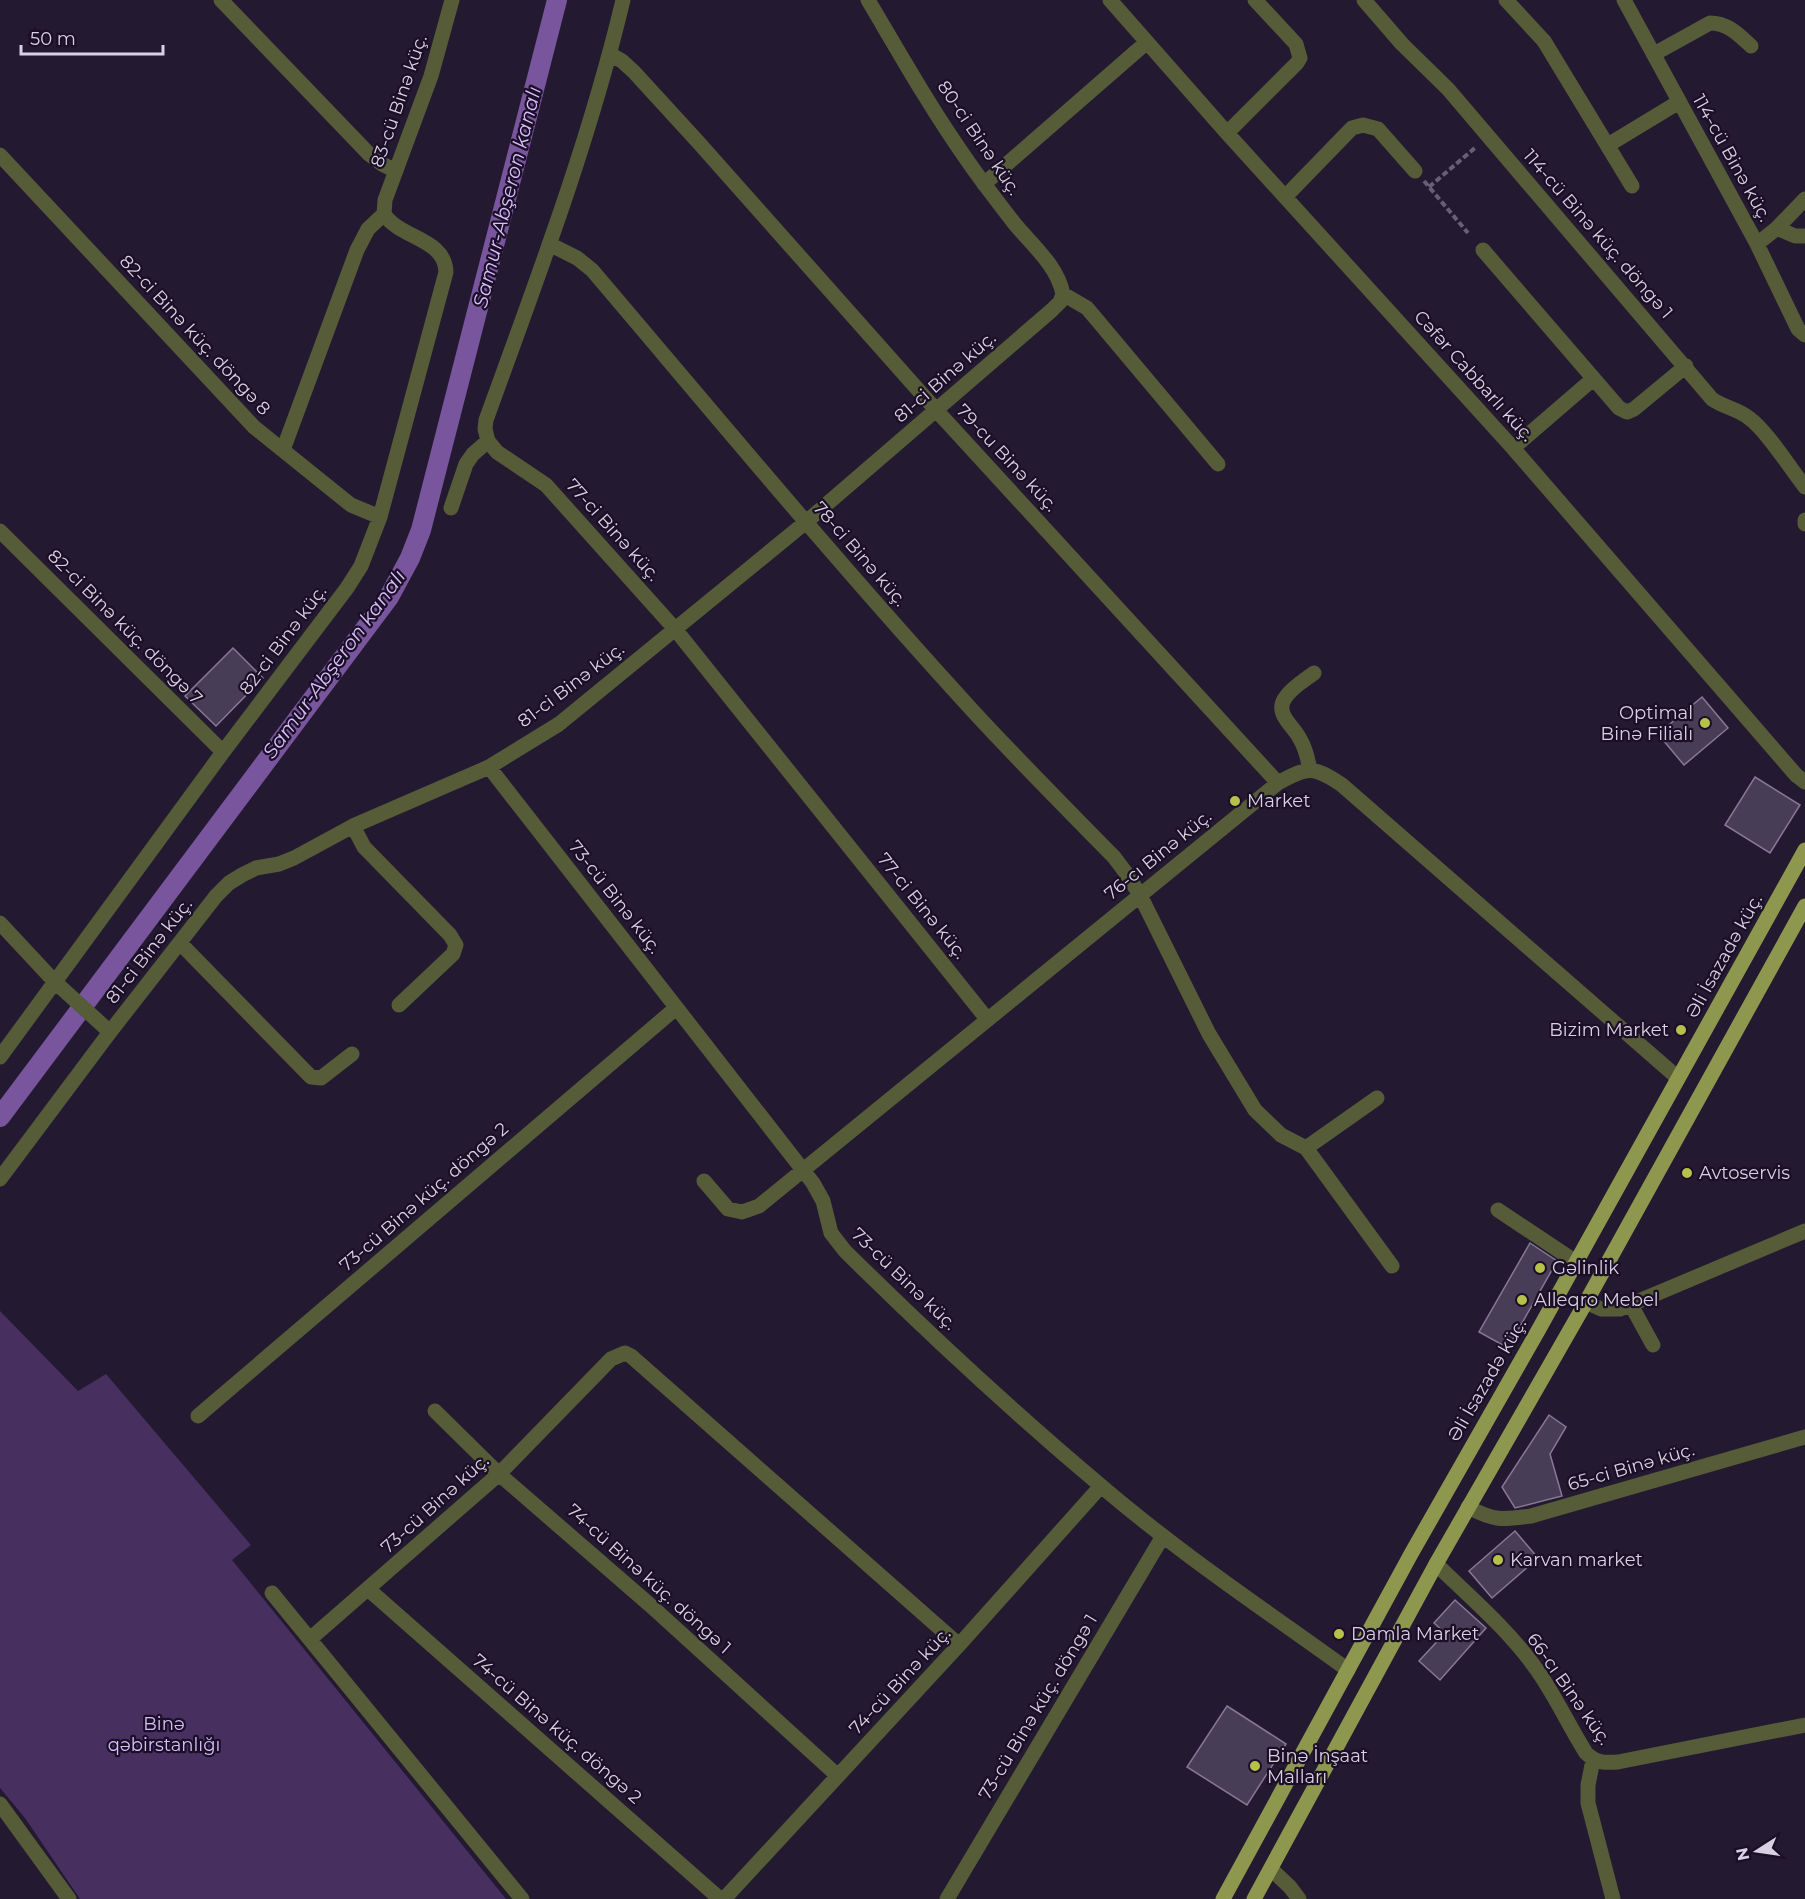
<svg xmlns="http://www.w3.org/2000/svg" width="1805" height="1899" font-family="Montserrat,sans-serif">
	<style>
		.green { fill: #47305f }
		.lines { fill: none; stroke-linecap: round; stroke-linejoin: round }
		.canal { stroke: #78559d; stroke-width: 20 }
		.building { fill: #483d56; stroke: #857995; stroke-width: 1.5 }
		.path { stroke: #675f73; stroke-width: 4; stroke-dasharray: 6 3; stroke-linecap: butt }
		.minor { stroke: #565b38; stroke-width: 15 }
		.major { stroke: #8d974d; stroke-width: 15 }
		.poi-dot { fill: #b4c24a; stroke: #1a0f26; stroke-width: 2 }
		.labels { text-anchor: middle; stroke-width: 4.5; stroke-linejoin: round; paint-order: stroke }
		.street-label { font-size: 18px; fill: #d7d1e1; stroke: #1a0f26 }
		.poi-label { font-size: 18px; fill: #d7d1e1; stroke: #1a0f26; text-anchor: start }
		.park-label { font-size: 18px; fill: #d8bdfa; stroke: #1a0f26 }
		.water-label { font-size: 20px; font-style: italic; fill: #d8bdfa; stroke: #1a0f26 }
	</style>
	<rect width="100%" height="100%" fill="#231930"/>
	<path class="green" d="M0,1311L78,1391L106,1374L251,1545L232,1560L506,1899H80L25,1818L0,1788Z"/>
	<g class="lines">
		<path class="canal" d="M0,1117L389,597L410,558L421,530L557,0"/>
	</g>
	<path class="building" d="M233,648L263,678L216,726L185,696Z
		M1702,697L1728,728L1684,765L1658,734Z
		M1755,777L1800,805L1770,853L1725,825Z
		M1530,1243L1557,1261L1508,1348L1479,1332Z
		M1549,1415L1566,1427L1550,1454L1562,1496L1515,1508L1502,1487Z
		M1515,1531L1538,1558L1492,1598L1469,1571Z
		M1455,1600L1486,1628L1440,1680L1419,1661L1445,1633L1434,1623Z
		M1227,1706L1286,1744L1247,1805L1187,1767Z"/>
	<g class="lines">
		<path class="path" d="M1424,181L1468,233
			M1429,187L1476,147"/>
		<path class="minor" d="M221,0L369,154L382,164L396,171
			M623,0C589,143 536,282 486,420L485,429L488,441L497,452L546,485L675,629L987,1019
			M868,0C900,54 931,109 967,160C982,182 998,202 1014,223C1032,245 1057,265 1063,294
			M1110,0L1227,133L1513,448L1796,775L1805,782
			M1364,0L1402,44L1448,89L1712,399C1723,407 1738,409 1749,418C1767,431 1790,468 1805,487
			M1506,0L1544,41L1632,186
			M1624,0L1757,244L1798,329L1805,335
			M610,54L622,61L634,72L699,143L936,410L1278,783
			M1654,54L1710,23C1728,23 1739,35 1751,46
			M1227,133L1297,63L1300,58L1296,44L1255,0
			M1608,145L1679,102
			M0,155L254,427L351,505L380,517
			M984,184L1147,42
			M1285,197L1352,128L1363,125L1378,129L1415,171
			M384,214L385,200L431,76L452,0
			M1777,228L1795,236H1805
			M549,244L577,258L592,270C717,417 841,567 972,710C1018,760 1066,808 1114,857L1126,873L1140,895L1209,1034L1255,1110L1281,1135L1306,1148L1392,1266
			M1757,244L1777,228L1805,199
			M1483,250L1619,408L1627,412L1634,409L1686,366
			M1063,294L1087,308L1218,464
			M1513,448L1593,379
			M283,450L357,250L368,229L384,214
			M451,508L466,464L473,454L488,441
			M1805,520V524
			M0,531L223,752
			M489,767L813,1183L823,1201L831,1233L845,1251C927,1332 1012,1411 1100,1485C1178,1552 1265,1610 1348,1670
			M1310,770C1308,759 1306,749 1300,739C1294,726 1274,714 1285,698C1291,688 1305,680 1314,673
			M353,826L364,847L450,935L456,945L453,954L399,1005
			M0,923L55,982L110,1032
			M180,943L311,1077L321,1078L352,1054
			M0,1057L223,752L347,588L361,566L380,517L446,272C445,238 400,239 384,214
			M1306,1148L1377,1098
			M0,1179L110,1032L216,896L229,883L242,875L256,868L279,864L294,858L353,826L489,767L559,724L806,522L1052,310L1060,302L1063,294
			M704,1181L728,1209L742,1212L759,1206L1278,783C1308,766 1314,766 1342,785L1678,1078
			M1498,1210L1576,1262
			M1586,1302L1601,1309H1620L1805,1231
			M1631,1305L1653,1345
			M435,1411L499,1474L650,1605L838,1776
			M198,1416L676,1008
			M1468,1507C1494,1521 1502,1520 1531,1516L1805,1437
			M1436,1564C1471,1598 1509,1630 1537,1670C1556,1697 1569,1726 1586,1753C1596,1763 1604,1763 1618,1762L1805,1725
			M368,1589L720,1899
			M272,1593L522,1899
			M310,1639L499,1474L611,1359L625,1353L631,1356L959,1645
			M1593,1760L1588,1785V1803L1613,1899
			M0,1804L69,1899
			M1271,1869L1290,1887L1299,1899
			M724,1899L959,1645L1101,1486
			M947,1899L1163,1536"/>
		<path class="major" d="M1223,1899L1411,1554L1539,1329L1805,850
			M1254,1899L1436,1564L1586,1302L1805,906"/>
	</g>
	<g class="poi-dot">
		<circle cx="1705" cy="723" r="6"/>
		<circle cx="1235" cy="801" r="6"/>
		<circle cx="1681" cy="1030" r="6"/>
		<circle cx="1687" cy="1173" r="6"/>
		<circle cx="1540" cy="1268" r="6"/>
		<circle cx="1522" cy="1300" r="6"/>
		<circle cx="1498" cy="1560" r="6"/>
		<circle cx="1339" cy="1634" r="6"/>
		<circle cx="1255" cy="1766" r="6"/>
	</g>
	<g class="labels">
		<g class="street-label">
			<text transform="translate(399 101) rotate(-71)" y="6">83-cü Binə küç.</text>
			<text transform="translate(979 138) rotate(56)" y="6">80-ci Binə küç.</text>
			<text transform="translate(1732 158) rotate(61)" y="6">114-cü Binə küç.</text>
			<text transform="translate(1598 234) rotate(49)" y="6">114-cü Binə küç. döngə 1</text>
			<text transform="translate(195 335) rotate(47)" y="6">82-ci Binə küç. döngə 8</text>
			<text transform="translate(1474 376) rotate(48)" y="6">Cəfər Cabbarlı küç.</text>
			<text transform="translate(945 377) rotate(-41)" y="6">81-ci Binə küç.</text>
			<text transform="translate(1007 458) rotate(47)" y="6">79-cu Binə küç.</text>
			<text transform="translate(613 530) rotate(48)" y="6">77-ci Binə küç.</text>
			<text transform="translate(860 554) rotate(49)" y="6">78-ci Binə küç.</text>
			<text transform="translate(125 627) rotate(45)" y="6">82-ci Binə küç. döngə 7</text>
			<text transform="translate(283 640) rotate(-53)" y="6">82-ci Binə küç.</text>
			<text transform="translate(571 685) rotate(-37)" y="6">81-ci Binə küç.</text>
			<text transform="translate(1158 855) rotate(-39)" y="6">76-cı Binə küç.</text>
			<text transform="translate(615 897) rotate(52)" y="6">73-cü Binə küç.</text>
			<text transform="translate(922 906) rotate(51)" y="6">77-ci Binə küç.</text>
			<text transform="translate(149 951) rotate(-52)" y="6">81-ci Binə küç.</text>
			<text transform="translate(1724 956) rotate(-61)" y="6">Əli İsazadə küç.</text>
			<text transform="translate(424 1197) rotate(-41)" y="6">73-cü Binə küç. döngə 2</text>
			<text transform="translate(904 1279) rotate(44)" y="6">73-cü Binə küç.</text>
			<text transform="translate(1487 1380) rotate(-60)" y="6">Əli İsazadə küç.</text>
			<text transform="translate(1631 1467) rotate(-16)" y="6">65-ci Binə küç.</text>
			<text transform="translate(435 1504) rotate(-42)" y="6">73-cü Binə küç.</text>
			<text transform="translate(649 1579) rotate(42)" y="6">74-cü Binə küç. döngə 1</text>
			<text transform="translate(900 1681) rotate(-47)" y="6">74-cü Binə küç.</text>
			<text transform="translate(1569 1689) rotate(55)" y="6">66-cı Binə küç.</text>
			<text transform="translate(1038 1707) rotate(-59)" y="6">73-cü Binə küç. döngə 1</text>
			<text transform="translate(557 1729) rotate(41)" y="6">74-cü Binə küç. döngə 2</text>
		</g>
		<g class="poi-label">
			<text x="1693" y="719" text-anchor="end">Optimal<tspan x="1693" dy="21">Binə Filialı</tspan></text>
			<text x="1247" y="807">Market</text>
			<text x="1669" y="1036" text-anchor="end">Bizim Market</text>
			<text x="1699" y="1179">Avtoservis</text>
			<text x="1552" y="1274">Gəlinlik</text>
			<text x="1534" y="1306">Alleqro Mebel</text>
			<text x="1510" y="1566">Karvan market</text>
			<text x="1351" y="1640">Damla Market</text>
			<text x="1267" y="1762">Binə İnşaat<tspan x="1267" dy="21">Malları</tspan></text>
		</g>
		<g class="park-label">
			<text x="164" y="1730">Binə<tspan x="164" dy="21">qəbirstanlığı</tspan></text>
		</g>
		<g class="water-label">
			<text transform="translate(507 197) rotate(-76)" y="7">Samur-Abşeron kanalı</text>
			<text transform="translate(334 664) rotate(-54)" y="7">Samur-Abşeron kanalı</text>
		</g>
	</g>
	<g transform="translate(1757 1851) rotate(258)" stroke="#1a0f26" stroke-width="4.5" paint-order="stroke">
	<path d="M0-4.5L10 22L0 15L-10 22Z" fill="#d7d1e1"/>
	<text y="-9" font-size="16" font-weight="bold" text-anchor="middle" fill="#d7d1e1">N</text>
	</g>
	<path d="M21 45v9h142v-9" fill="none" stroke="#d7d1e1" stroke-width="3"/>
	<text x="30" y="45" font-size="18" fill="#d7d1e1" stroke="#1a0f26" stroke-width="4.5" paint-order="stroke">50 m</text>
</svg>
